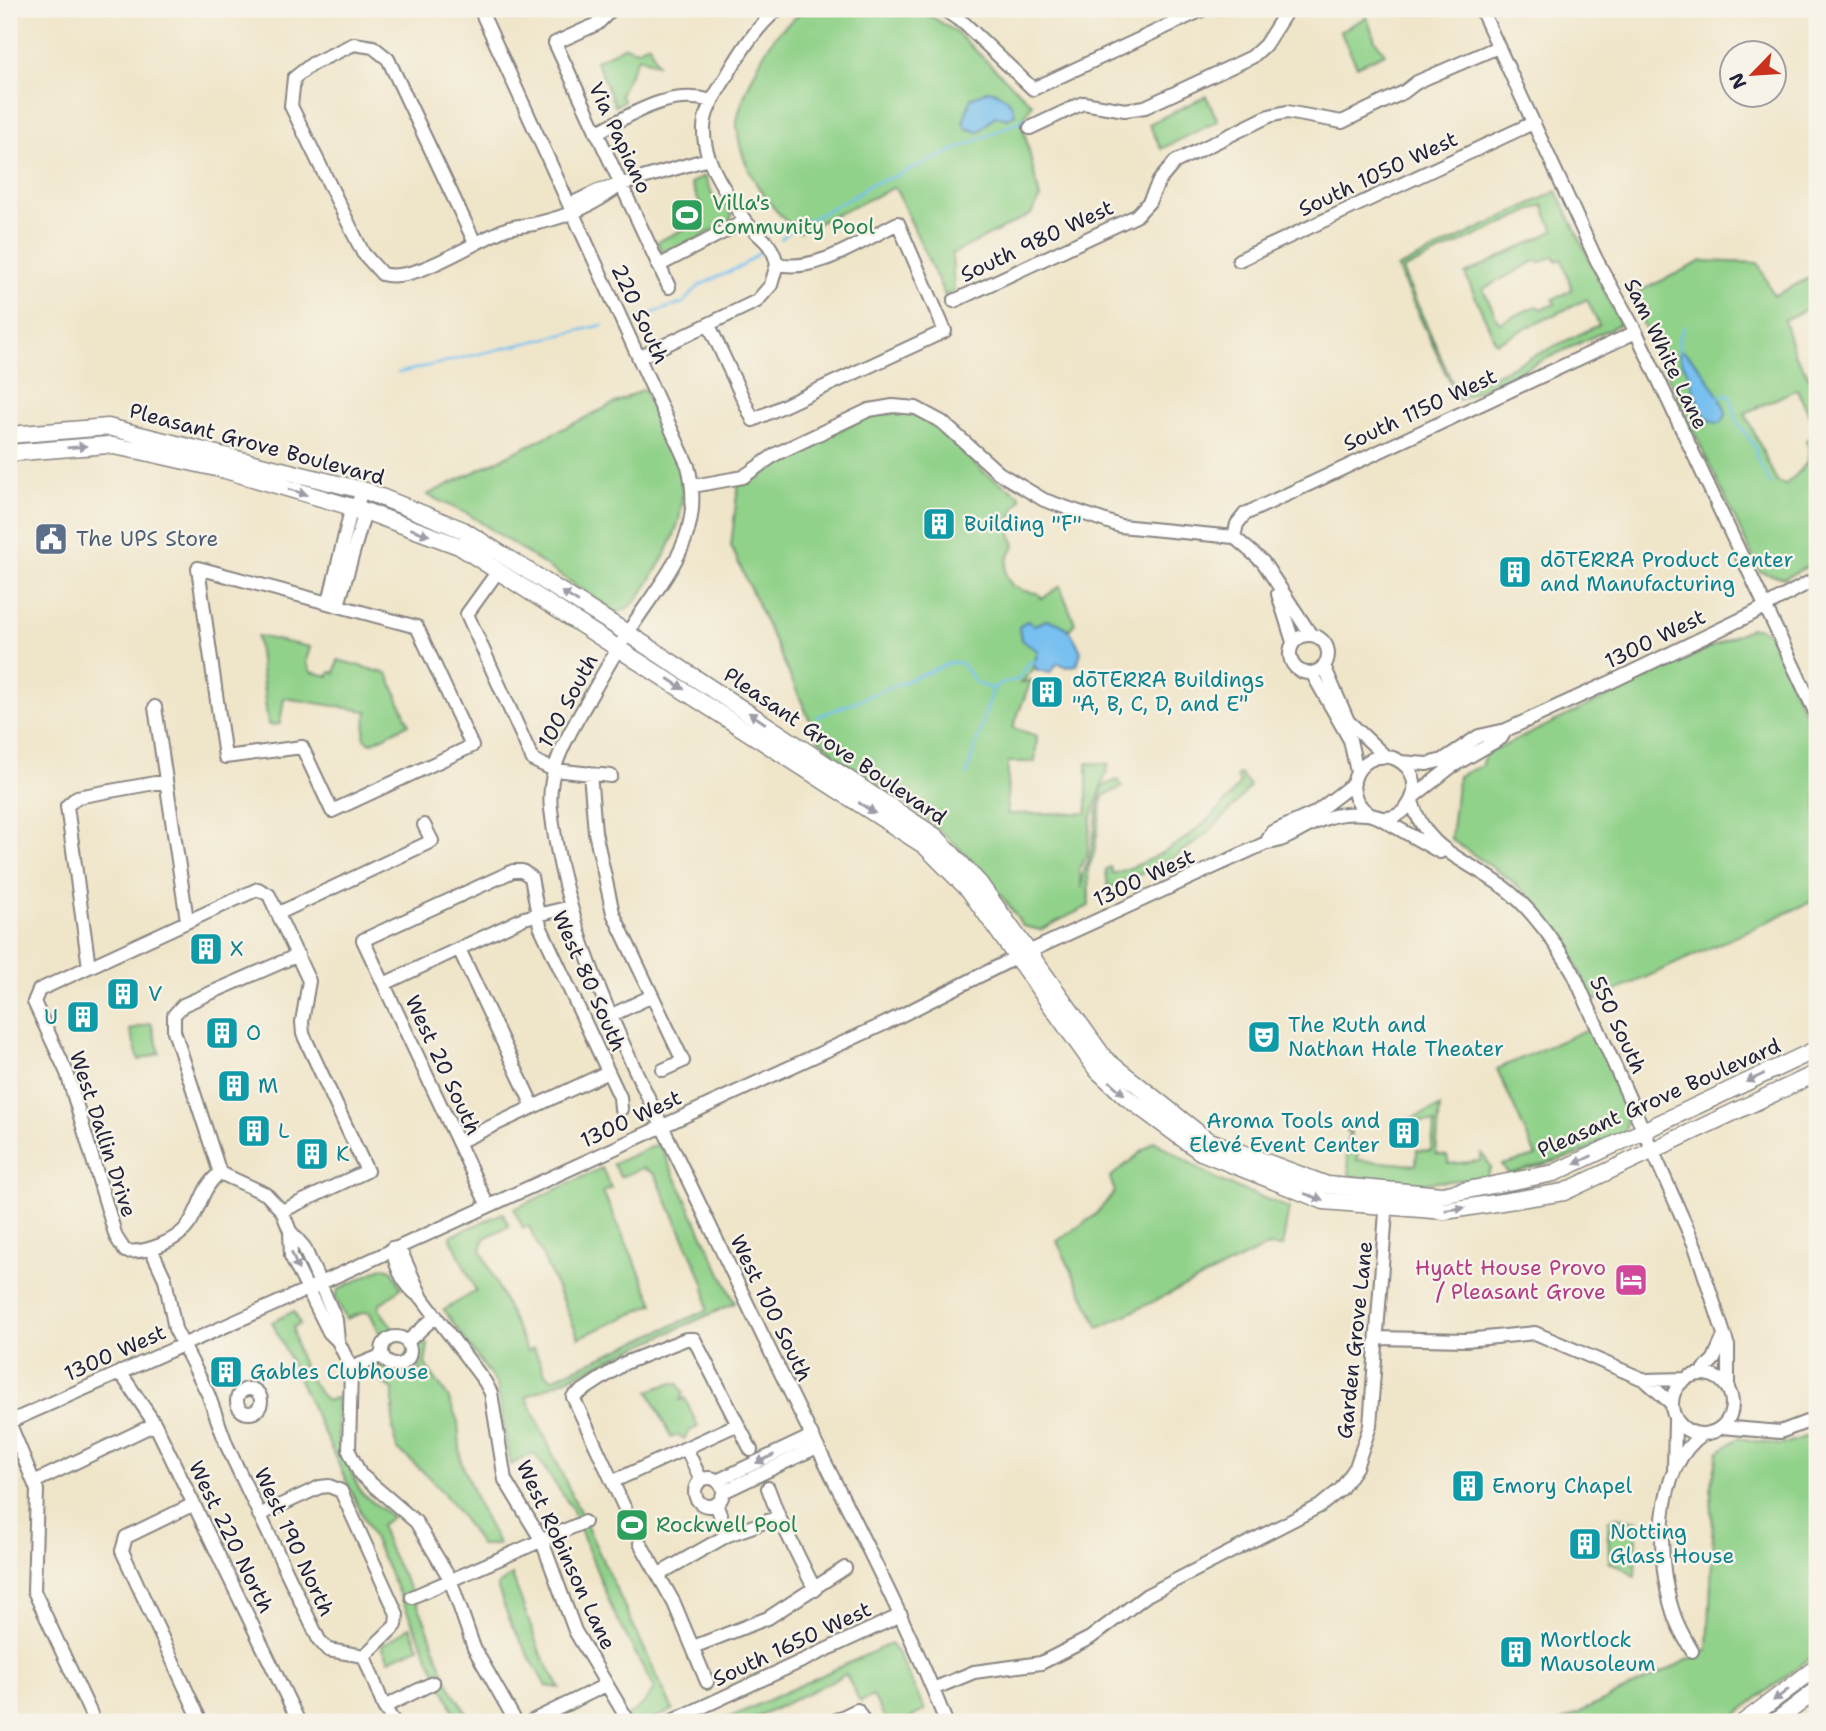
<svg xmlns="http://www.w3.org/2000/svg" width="1826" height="1731" font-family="'Shantell Sans',sans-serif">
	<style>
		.green { fill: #91d28a; stroke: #5a7a62; stroke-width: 2; fill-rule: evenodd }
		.water { fill: #77c0f0; stroke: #4c7196; stroke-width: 2 }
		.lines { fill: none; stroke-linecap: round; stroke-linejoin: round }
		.stream { stroke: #77c0f0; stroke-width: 2.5 }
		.minor-casing { stroke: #888482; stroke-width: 16 }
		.major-casing { stroke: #888482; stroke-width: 19 }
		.minor { stroke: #fff; stroke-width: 12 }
		.major { stroke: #fff; stroke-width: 16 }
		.oneway { fill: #9c9ca7 }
		.labels { text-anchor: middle; stroke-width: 5; stroke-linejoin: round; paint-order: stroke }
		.street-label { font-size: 21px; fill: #22223b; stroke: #f7f3e8 }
		.leisure-label { font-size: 21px; fill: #27864d; stroke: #f7f3e8; text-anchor: start }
		.culture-label { font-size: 21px; fill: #0d838f; stroke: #f7f3e8; text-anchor: start }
		.service-label { font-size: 21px; fill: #4e5e75; stroke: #f7f3e8; text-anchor: start }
		.hotel-label { font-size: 21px; fill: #b23c85; stroke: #f7f3e8; text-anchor: end }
	</style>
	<rect width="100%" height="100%" fill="#f7f3e8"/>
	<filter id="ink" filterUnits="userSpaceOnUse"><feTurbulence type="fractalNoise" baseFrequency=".0143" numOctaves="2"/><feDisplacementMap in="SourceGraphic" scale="14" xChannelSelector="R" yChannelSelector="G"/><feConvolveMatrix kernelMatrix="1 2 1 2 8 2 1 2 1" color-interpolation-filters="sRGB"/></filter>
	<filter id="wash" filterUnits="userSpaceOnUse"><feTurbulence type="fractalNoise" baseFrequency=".00686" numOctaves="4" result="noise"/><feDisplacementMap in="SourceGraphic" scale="28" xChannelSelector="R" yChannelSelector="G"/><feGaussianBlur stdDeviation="1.57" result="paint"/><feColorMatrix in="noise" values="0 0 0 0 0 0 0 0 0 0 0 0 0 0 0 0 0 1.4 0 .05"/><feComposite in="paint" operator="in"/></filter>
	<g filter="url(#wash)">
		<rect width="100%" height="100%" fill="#efe5c9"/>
		<path class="green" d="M806,9H919L956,32L1032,104L1022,122L1040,198L1031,214L952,254L954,291L945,296L895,187L799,232C768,208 741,169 737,128C735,109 762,54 774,38C781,27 796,18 806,9Z
			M1367,17L1375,40L1385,53L1357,66L1340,31Z
			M649,44L657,64L638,57L620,95L624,101L615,106L596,61L625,46L637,50Z
			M1206,96L1218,121L1161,149L1149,124Z
			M704,176L717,204L724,201L732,215L730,222L677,249L662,251L657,242L691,226L702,209L691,183Z
			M1557,191L1620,324L1458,400L1397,268ZM1543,205L1554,231L1465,274L1496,343L1587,299L1599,325L1457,393L1402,270ZM1554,256L1557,261L1562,259L1572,290L1553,299L1555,304L1542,309L1536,306L1499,323L1483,289L1537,260L1539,263Z
			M1702,261L1758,263L1774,296L1817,274V314L1813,306L1784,320L1794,353L1811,380L1817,378V431L1797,389L1745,413L1777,482L1785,485C1799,472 1816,461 1806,440L1817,434V562L1784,578L1760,572L1630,296Z
			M644,389C679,462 703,495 656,570C644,589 639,605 617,613L468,514L427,495Z
			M909,413L928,421L986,474L1019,494L1021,499C1009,515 1007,527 1015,545C997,572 1005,591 1038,593L1042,599L1060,586L1075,623L1021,683L1031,680L1013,728L1037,736L1035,762H1008L1007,814L1087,813V763L1109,764L1091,820L1087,856L1079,868L1082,888C1081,870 1088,866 1091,851C1095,829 1097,808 1103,786L1118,780L1122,787L1103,796L1094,854L1088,869L1089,906L1040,930L1023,926C966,840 914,808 831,754L833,751L819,740L731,546L738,486L762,475L776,464L819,439L875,414Z
			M1751,628H1759L1769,634L1817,740V899L1594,1001C1577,967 1563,934 1538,906C1515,878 1480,861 1451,839L1458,776L1481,766L1485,755Z
			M257,636L310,647L306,662L311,672L329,676L330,672L335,673L338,660L388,674L409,724L371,743L364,738L367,711L284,698L280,724L268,725Z
			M1240,774L1250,786C1228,816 1199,843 1166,862C1148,872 1126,880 1108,889L1106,869L1110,867L1113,874C1165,857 1209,828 1240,783L1236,776Z
			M151,1023L160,1053L139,1060L130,1030Z
			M1590,1028C1605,1057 1632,1097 1625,1132L1577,1155L1509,1174L1502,1165L1536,1156L1497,1069Z
			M1440,1107L1436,1154L1447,1156L1449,1164L1480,1161L1482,1153L1491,1167L1486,1178L1411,1184L1350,1176L1345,1146L1349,1134L1345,1129L1351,1128L1350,1148L1358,1149L1357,1160L1416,1165L1417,1150L1431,1151L1435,1123L1407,1120Z
			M1154,1141L1220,1181L1289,1208L1282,1247L1268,1246L1099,1328L1057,1241L1094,1216L1115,1192L1110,1178C1112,1175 1146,1149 1154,1141Z
			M655,1145L661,1147L735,1303L526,1397L673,1710L648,1722H618C632,1714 649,1702 654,1688L613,1611L571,1507L534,1453L510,1465L497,1385L444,1310L476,1291L450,1236L503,1213L509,1226L484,1238L481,1250L527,1351L534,1348L545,1373L552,1379L707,1310L705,1285L655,1174L643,1168L620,1177L613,1164Z
			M602,1168L611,1188L603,1192L654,1304L579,1338L529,1226L523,1228L514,1209Z
			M384,1267L393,1271L401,1288L380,1304L379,1309L395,1331L382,1338L370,1313L365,1312L346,1319L335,1297L339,1289Z
			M294,1311L300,1324L293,1327C296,1356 306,1380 327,1401L337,1397L338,1444L361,1493L392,1517L381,1525C389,1557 408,1582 421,1612C437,1647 446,1696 476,1722H459L272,1322Z
			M421,1336L428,1345L425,1364L448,1397L458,1422L461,1461L480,1509L499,1545H480C455,1505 434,1478 397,1449L393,1429V1389L381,1382L377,1365L389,1369L388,1379C401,1381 414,1380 421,1367L412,1358Z
			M670,1383H678L683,1393L680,1400L685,1398L698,1427L689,1431L684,1439L678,1435L671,1438L649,1391Z
			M1817,1433V1653L1726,1722H1560L1708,1650L1713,1535L1711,1490L1718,1452L1738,1438L1781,1445Z
			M1616,1517L1637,1521L1635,1577L1622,1567L1609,1562L1608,1521Z
			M512,1575L540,1652L560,1688L546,1686L511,1624L497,1586Z
			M410,1627L419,1647L389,1660L382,1646Z
			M890,1644L899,1655L925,1710L903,1722H887L873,1696L860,1702L846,1674L748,1722H720Z"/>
		<path class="water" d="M989,90C1003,94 1012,100 1015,114L1008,119L995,116L979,132L967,129L963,123L971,98Z
			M1679,350C1695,355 1725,400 1726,415L1721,423C1700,425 1695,390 1689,375C1686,366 1678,361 1679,350Z
			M1046,620C1067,622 1074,635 1081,652L1077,665L1067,667L1058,663L1050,673L1037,670L1034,665L1038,651L1021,640L1019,627L1027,621L1034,625Z"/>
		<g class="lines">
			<path class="stream" d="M781,239L792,229L856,195L869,185L896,176L1027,118
				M637,318L683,303L700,285L742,266L760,252
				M1680,352L1678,341L1684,327
				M398,373L603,325
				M1718,397L1728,394L1730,397L1737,421L1755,447L1757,459L1771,484
				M817,717L953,662L961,663L976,683L993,689
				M967,774L993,689L999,684L1019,679L1030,662H1037"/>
		</g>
	</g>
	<g filter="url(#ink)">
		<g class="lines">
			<defs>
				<path id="minor" d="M480,9L688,466C707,538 662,578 627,634C610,661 594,690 578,718C562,746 547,775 551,809C565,934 624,1047 678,1159C725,1257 771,1355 820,1452C864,1541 910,1629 946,1722
					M612,9L597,24L555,43L669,287
					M943,9L965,24L1033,89L1204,9
					M1481,9L1596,259L1636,332L1817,716
					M1030,128L1083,103L1125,110L1145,107L1252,57L1265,45L1288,9
					M596,133C634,113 669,89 712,101
					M569,205L598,191L708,159
					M475,243L388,59L373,47L354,44L312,64L294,78L291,106L363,253L382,274C414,284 474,241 506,229C516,225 528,226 538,223C569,216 595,205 620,185
					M1239,260L1533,123
					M777,264C771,238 756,237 743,218C725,191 698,154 705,120C708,103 721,87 729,72C743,48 757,27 778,9
					M658,266L745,221
					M954,301L1136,216L1149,202L1159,181L1175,162L1269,116L1287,112L1342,122L1404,92L1417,82L1498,47
					M709,325L753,420L945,331L898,223C861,241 818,273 777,264
					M640,357L757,301L771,285L777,264
					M693,486L743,477L776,454L869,410L893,406L916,408L942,422L999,473L1044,500L1120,526L1234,537L1263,562L1311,635
					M1234,537L1237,524L1245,514L1636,332
					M198,568L417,627L472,746L332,811L302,747L225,757Z
					M498,571L467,614L533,760L554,770L611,776
					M1278,594L1293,642
					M329,602L350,514L356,509L362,490
					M338,605L363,518L356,509
					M1290 654a19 19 0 1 1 38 0a19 19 0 1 1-38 0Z
					M1324,666L1348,721L1386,757
					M1312,673L1350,740L1357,772
					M155,707L187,920
					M1401,762L1427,764L1443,760L1479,736L1506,730L1613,681L1750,615L1817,578
					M590,773L595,832L613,913L683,1061L663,1070
					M1413,797L1451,767L1501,738L1506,730
					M1412,801C1427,856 1472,859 1512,894C1537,916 1554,942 1572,970L1695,1246L1728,1346V1389
					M1378,817L1440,852
					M1266,843L1272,832L1315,813L1354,783
					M279,913L432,841L424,825
					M459,949L533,1106
					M298,955L183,1005L174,1015V1031L220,1173L266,1194L282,1211L290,1231L304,1247L336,1320L338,1341L351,1368L349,1451L360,1474L416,1522L450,1579L474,1648L516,1722
					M89,967L67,806L77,797L166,781
					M384,984L524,918L571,907
					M612,1015L652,996
					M458,1142L608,1072
					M220,1173C202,1186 201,1207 189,1224C178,1241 145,1254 125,1251L116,1237L67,1073L34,1002L39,990L258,889L269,895L309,981L302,1022L303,1034L367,1171L282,1211
					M488,1206L363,940L513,871H522L531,877L540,926L620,1097L621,1109
					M290,1231L291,1256L329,1332L338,1341
					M392,1248C396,1269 404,1287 422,1298L485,1382L491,1393L505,1480L542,1541L575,1631L626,1717
					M392,1248L403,1256L422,1298
					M151,1249L165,1279L175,1329L208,1394L227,1446L319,1640L328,1650L364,1656
					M382 1351a14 14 0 1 1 28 0a14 14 0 1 1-28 0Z
					M1378,1338L1466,1340L1535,1333L1645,1380L1672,1404
					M407,1342L436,1316
					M351,1368L383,1355
					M120,1372L155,1424L299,1722
					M1672 1404a30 30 0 1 1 60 0a30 30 0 1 1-60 0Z
					M1700,1374L1714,1359L1724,1336
					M1645,1380L1685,1379
					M237 1401a12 12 0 1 1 24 0a12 12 0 1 1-24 0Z
					M9,1422L275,1304L600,1155L886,1023L1015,958L1266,843C1291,841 1306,823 1330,817C1342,813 1355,813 1367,814C1374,815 1380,819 1388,818C1409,815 1420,791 1411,773C1407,765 1398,759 1390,757C1375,754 1360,763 1355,777C1350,792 1357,805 1369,814
					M9,1422L37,1490L34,1591L91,1714V1722
					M1721,1427L1780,1432L1817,1418
					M687,1450L701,1480
					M1674,1471L1675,1420
					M695 1492a14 14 0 1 1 28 0a14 14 0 1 1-28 0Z
					M36,1481L155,1424
					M614,1481L736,1425
					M717,1481L812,1436
					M768,1488L779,1517L815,1590
					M723,1492L817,1447
					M194,1504L126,1537L122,1551L201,1722
					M716,1504L728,1535
					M626,1511L573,1397L625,1363L686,1339H694L751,1450
					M259,1515L320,1487L329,1486L341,1491L397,1614L396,1625L364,1656
					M640,1543L674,1603L707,1682
					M659,1574L728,1535L779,1517
					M412,1597L584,1522
					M693,1647L768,1618L845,1568
					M1692,1651C1685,1639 1677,1626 1673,1612C1656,1561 1654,1468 1703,1434
					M364,1656L384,1707L394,1722
					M933,1689L974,1672L1041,1663L1090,1638L1147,1595L1320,1506L1341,1489L1356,1467L1370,1426L1387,1198
					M384,1707L433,1683
					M530,1722L606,1685
					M670,1722L901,1615
					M832,1722L857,1710L864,1722"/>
				<path id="major" d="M9,435L108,427L366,491L463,530L627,633L936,837L979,883L1105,1059L1207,1140L1327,1185L1442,1195L1554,1173L1817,1049
					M9,453L108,445L145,452L225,470L362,510L459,546L925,846L969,890L1097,1070L1126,1097L1201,1152L1324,1201L1445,1211L1564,1192L1817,1073
					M1744,1722L1817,1667
					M1775,1722L1817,1690"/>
			</defs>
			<use href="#minor" class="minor-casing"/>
			<use href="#major" class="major-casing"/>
			<use href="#minor" class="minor"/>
			<use href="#major" class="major"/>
		</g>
		<defs><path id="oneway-solid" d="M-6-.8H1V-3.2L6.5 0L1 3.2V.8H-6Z" transform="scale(1.75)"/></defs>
		<g class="oneway">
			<use href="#oneway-solid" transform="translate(77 447) rotate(-5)"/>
			<use href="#oneway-solid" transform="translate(298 492) rotate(17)"/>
			<use href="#oneway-solid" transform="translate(420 532) rotate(20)"/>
			<use href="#oneway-solid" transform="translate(570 597) rotate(-148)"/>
			<use href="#oneway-solid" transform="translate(676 684) rotate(33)"/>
			<use href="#oneway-solid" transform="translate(757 718) rotate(-147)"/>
			<use href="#oneway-solid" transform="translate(867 808) rotate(33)"/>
			<use href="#oneway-solid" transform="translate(1755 1078) rotate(155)"/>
			<use href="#oneway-solid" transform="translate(1117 1088) rotate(42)"/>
			<use href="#oneway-solid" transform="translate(1583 1160) rotate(155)"/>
			<use href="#oneway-solid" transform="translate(1314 1197) rotate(20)"/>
			<use href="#oneway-solid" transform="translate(1455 1209) rotate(-8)"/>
			<use href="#oneway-solid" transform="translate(295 1261) rotate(69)"/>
			<use href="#oneway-solid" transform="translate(765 1459) rotate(155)"/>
			<use href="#oneway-solid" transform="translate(1781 1695) rotate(143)"/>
		</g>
	</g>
	<defs>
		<symbol id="stadium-square" viewBox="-11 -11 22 22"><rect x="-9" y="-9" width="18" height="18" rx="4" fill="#2e9e5b" stroke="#f7f3e8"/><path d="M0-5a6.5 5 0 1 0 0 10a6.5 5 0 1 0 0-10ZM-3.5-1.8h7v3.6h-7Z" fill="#fff"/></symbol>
		<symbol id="building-square" viewBox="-11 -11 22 22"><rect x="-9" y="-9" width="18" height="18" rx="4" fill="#0f9aa8" stroke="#f7f3e8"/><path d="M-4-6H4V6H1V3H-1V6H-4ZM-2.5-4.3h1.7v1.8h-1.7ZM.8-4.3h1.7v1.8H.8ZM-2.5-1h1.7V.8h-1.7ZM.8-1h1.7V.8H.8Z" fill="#fff"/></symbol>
		<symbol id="civic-square" viewBox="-11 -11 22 22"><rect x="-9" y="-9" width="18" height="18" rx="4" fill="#5c6f8a" stroke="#f7f3e8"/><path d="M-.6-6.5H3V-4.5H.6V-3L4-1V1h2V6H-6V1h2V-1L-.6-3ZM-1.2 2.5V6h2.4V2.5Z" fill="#fff"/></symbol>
		<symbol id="theatre-square" viewBox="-11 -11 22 22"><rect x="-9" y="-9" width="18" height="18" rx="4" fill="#0f9aa8" stroke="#f7f3e8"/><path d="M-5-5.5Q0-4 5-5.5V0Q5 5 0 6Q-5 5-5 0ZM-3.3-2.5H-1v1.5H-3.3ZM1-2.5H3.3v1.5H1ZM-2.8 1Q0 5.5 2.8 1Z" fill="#fff"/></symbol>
		<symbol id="hotel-square" viewBox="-11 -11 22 22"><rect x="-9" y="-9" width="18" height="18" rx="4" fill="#d1479c" stroke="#f7f3e8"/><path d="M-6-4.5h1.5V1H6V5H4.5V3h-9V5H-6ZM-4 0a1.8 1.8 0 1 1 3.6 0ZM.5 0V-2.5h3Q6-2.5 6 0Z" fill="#fff"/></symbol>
	</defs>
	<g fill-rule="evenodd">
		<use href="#stadium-square" x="668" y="196" width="38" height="38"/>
		<use href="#building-square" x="920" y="505" width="38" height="38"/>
		<use href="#civic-square" x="32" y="520" width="38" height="38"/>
		<use href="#building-square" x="1496" y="553" width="38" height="38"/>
		<use href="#building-square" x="1028" y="673" width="38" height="38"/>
		<use href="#building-square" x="187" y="930" width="38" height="38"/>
		<use href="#building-square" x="104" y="975" width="38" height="38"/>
		<use href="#building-square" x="64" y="998" width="38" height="38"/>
		<use href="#building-square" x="203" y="1014" width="38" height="38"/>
		<use href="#theatre-square" x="1245" y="1018" width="38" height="38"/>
		<use href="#building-square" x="215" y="1067" width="38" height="38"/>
		<use href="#building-square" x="235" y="1112" width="38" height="38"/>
		<use href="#building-square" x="1385" y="1114" width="38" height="38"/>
		<use href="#building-square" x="293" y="1135" width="38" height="38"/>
		<use href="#hotel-square" x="1612" y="1261" width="38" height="38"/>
		<use href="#building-square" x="207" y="1353" width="38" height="38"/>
		<use href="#building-square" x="1449" y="1467" width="38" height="38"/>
		<use href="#stadium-square" x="613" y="1506" width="38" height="38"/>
		<use href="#building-square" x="1566" y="1525" width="38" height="38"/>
		<use href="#building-square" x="1497" y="1633" width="38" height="38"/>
	</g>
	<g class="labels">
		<g class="street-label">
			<text transform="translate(620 138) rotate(65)" y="7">Via Papiano</text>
			<text transform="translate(1378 174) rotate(-25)" y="7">South 1050 West</text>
			<text transform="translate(1037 241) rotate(-25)" y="7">South 980 West</text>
			<text transform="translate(640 314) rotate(65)" y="7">220 South</text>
			<text transform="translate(1666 354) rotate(64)" y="7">Sam White Lane</text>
			<text transform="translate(1420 410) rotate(-25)" y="7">South 1150 West</text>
			<text transform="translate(257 444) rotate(15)" y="7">Pleasant Grove Boulevard</text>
			<text transform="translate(1655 639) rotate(-26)" y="7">1300 West</text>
			<text transform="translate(568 701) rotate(-62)" y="7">100 South</text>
			<text transform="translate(835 746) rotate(34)" y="7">Pleasant Grove Boulevard</text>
			<text transform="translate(1144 878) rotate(-25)" y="7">1300 West</text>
			<text transform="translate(589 981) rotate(66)" y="7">West 80 South</text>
			<text transform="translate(1618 1025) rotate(65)" y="7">550 South</text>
			<text transform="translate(443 1065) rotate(65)" y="7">West 20 South</text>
			<text transform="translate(1659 1098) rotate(-24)" y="7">Pleasant Grove Boulevard</text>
			<text transform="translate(631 1119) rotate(-25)" y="7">1300 West</text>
			<text transform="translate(103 1134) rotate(72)" y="7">West Dallin Drive</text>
			<text transform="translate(771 1308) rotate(64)" y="7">West 100 South</text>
			<text transform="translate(1355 1340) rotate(-84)" y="7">Garden Grove Lane</text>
			<text transform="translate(115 1353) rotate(-24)" y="7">1300 West</text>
			<text transform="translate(231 1537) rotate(64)" y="7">West 220 North</text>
			<text transform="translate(294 1542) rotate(65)" y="7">West 190 North</text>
			<text transform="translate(566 1555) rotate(65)" y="7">West Robinson Lane</text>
			<text transform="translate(792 1644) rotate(-25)" y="7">South 1650 West</text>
		</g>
		<g class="leisure-label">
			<text x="712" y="210">Villa's<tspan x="712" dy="24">Community Pool</tspan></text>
			<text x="656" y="1532">Rockwell Pool</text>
		</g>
		<g class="culture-label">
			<text x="964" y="531">Building "F"</text>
			<text x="1540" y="567">dōTERRA Product Center<tspan x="1540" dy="24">and Manufacturing</tspan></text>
			<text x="1072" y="687">dōTERRA Buildings<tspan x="1072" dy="24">"A, B, C, D, and E"</tspan></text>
			<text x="230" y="956">X</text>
			<text x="148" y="1001">V</text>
			<text x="58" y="1024" text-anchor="end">U</text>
			<text x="1288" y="1032">The Ruth and<tspan x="1288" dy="24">Nathan Hale Theater</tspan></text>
			<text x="246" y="1040">O</text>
			<text x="258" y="1093">M</text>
			<text x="1380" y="1128" text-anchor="end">Aroma Tools and<tspan x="1380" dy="24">Elevé Event Center</tspan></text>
			<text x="278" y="1138">L</text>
			<text x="336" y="1161">K</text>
			<text x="250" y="1379">Gables Clubhouse</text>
			<text x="1492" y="1493">Emory Chapel</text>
			<text x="1610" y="1539">Notting<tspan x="1610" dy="24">Glass House</tspan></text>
			<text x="1540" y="1647">Mortlock<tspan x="1540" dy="24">Mausoleum</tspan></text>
		</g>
		<g class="service-label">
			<text x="76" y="546">The UPS Store</text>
		</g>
		<g class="hotel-label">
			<text x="1606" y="1275">Hyatt House Provo<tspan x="1606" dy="24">/ Pleasant Grove</tspan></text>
		</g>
	</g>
	<rect width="1826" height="1731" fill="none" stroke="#f7f3e8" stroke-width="35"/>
	<g transform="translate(1753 74) rotate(245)"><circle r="33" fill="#f7f3e8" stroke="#a29fa3" stroke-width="2"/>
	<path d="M0-5L12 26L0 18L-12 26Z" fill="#c8321e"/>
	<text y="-10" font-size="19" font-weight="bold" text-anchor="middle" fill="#22223b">N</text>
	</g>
</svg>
